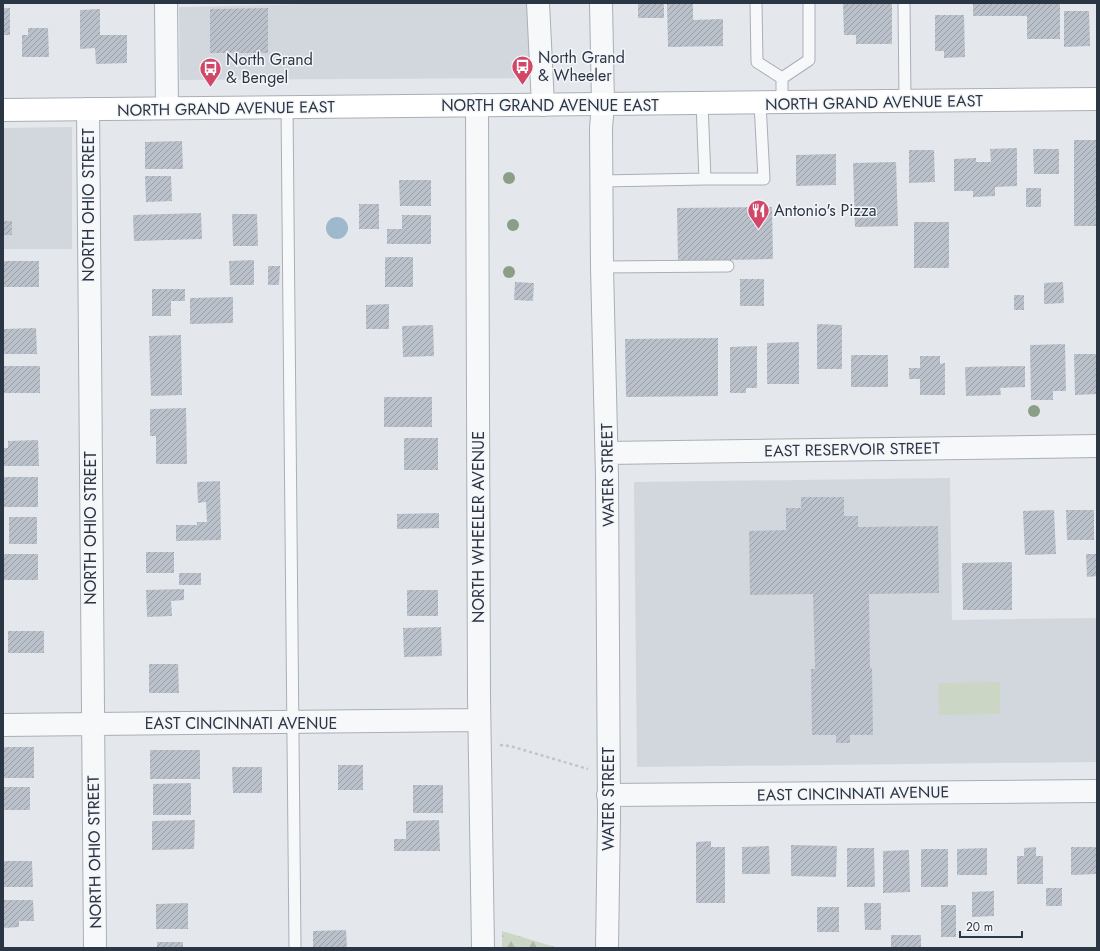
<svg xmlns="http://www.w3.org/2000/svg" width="1100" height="951" font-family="Jost,sans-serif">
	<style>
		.built { fill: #d2d7de }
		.forest { fill: url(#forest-firs) }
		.green { fill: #cbd6c5 }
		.water { fill: #9eb8cc }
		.building { fill: url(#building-hatch) }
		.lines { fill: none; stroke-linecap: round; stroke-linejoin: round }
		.lane-casing { stroke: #a9afb7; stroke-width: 13 }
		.street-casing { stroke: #a9afb7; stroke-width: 24 }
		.secondary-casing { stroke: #a9afb7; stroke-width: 24 }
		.path { stroke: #c2c6cb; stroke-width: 2.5; stroke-dasharray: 3 3; stroke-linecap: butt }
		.lane { stroke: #f7f8fa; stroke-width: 11 }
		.street { stroke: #f7f8fa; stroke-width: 22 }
		.secondary { stroke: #fff; stroke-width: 22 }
		.tree { fill: #8b9e88 }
		.labels { text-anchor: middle; stroke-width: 3; stroke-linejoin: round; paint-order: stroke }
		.poi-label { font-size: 16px; fill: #2b3645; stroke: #f4f6f9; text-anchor: start }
		.street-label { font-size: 16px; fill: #2b3645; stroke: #f4f6f9 }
	</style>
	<defs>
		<pattern id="forest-firs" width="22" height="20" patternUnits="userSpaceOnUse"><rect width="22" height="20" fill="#cbd6c5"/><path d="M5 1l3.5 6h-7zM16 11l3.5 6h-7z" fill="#aeb8ab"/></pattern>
		<pattern id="building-hatch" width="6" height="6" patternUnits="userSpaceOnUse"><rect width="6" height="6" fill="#bbc1ca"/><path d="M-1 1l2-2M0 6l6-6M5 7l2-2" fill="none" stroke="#989ea6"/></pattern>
	</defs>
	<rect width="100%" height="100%" fill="#e4e8ec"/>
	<path class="built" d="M348,3H532V78L180,80L179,7Z
		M72,127V249H3V128Z
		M950,478L952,620L1097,618V762L637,767L634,482Z"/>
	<path class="forest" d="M502,931L558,948H502Z"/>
	<path class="green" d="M1000,682V714L939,715L938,683Z"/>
	<path class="water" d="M326 228a11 11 0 1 1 22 0a11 11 0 1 1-22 0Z"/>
	<path class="building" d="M638,3H664V18H638Z
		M667,3H693V20L723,19V46L668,47Z
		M843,3H892V44H856V35H844Z
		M973,3H1060V39H1027V16H973Z
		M3,8H10V35H3Z
		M268,8V53H210V9Z
		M100,9V35H127V63L96,64L95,48L80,49V10Z
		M1064,11H1089L1090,46L1064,47Z
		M935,15H964L965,57L944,58V51H935Z
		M28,28H48L49,57H22V35H28Z
		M1074,140H1097V226H1074Z
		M182,141L183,169H145V142Z
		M1017,148V186L995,187V196L973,197V191H954V159L976,158V162H991L990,149Z
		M1033,149H1059V174H1034Z
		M909,150H934L935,182L909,183Z
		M836,154V185L796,186V155Z
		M896,162L898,226L855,227L853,163Z
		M145,176H171L172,201L146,202Z
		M399,180H431V206H400Z
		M1026,188H1041V207H1026Z
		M359,204H379V229H359Z
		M772,207L773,259L678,261L677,208Z
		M201,213L202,239L134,241L133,215Z
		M232,214H257L258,246H233Z
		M402,215H431V244H387V229H402Z
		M3,221H12V235H3Z
		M914,222H949V268H914Z
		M385,257H413V287H385Z
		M254,260V285H230L229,261Z
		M4,261H39V287H4Z
		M268,266H280L279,285H268Z
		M740,279H764V306H740Z
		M515,282L534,283L533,301L514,300Z
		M1063,282L1064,303L1044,304V283Z
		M152,289H185V301H171V316H152Z
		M1014,295H1024V310H1014Z
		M233,297V323L190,324V298Z
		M389,304V329H366V305Z
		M817,324L842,325V369H817Z
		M433,325L434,356L403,357L402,326Z
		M36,328L37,354H4V329Z
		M181,335L182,395L151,396L149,336Z
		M718,338V396L626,397L625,339Z
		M799,342V384H767V343Z
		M1065,344L1066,391H1053V400H1031L1030,345Z
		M757,346V388H746V393H730V347Z
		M1074,354H1097V394L1075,395Z
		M851,355H888V387H851Z
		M920,356H940V364L945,363V395H920V379H909V368H920Z
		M3,366H40V393H3Z
		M1025,366V387L1000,388L1001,395L966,396L965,367Z
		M384,397H432V427H384Z
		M186,408L187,464H156V436H150V409Z
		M404,438H438V470H404Z
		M38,440L39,466H3V448H8V441Z
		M3,477H38V507H3Z
		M220,481L221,540L176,541V525H197V522H207L206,502L198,503L197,482Z
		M801,497H844V516H858V527L938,526L939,593L869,594L870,668H872L873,735H850V743H836V735H812L811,669H815L813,594L750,595L749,531L786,530V508H801Z
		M1054,510L1056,554L1025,555L1023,511Z
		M1066,510H1094V540H1067Z
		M439,513V528L397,529V514Z
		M9,517H37V544H9Z
		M146,552H174V573H146Z
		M3,554H38V580H3Z
		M1086,554H1097V576L1087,577Z
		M1012,562V610H963L962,563Z
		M179,573H201V585H179Z
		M184,589V600L171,601L172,616L147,617L146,590Z
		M407,590H438V616H407Z
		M441,627L442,656L404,657L403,628Z
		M8,631H44V653H8Z
		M149,664H178L179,693H149Z
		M3,747H34V778H3Z
		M150,750H200V779H150Z
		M338,765H363V790H338Z
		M232,767H262V793H233Z
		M191,783V815H153V784Z
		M413,785H443V813H413Z
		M3,787H30V810H3Z
		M195,820L194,849L152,850V821Z
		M439,820L440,851H394V839H406V821Z
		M711,841V847H725V903H696V842Z
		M791,845L837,846L836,877L791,876Z
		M769,846L770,874H742V847Z
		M1036,847V856H1043V884H1017V856H1024V848Z
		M1071,847H1096V874L1071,875Z
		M847,848H874L875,887H847Z
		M987,848V875H957V849Z
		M921,849H948V887H921Z
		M909,850L910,892L883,893V851Z
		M3,861H32L33,887H3Z
		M1046,888H1062V906H1046Z
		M994,891V916L972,917V892Z
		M3,900H33L34,921H19V927L3,928Z
		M188,903V929H156V904Z
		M864,903H881V930H865Z
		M941,905H956V937H941Z
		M817,907H839V932H817Z
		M346,930L347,948H313V931Z
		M891,935H921V948H891Z
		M157,942H183V948H157Z"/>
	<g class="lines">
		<defs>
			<path id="lane" d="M756,3L757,62L782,78
				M904,3L905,101
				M782,78L809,60V3
				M782,78V102
				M287,107L295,948
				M705,179H764L760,103
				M602,181L705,179L702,103
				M602,267L728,266"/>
			<path id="street" d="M166,3L167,108
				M538,3L543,105
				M601,3L603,105L601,128L602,267L607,477L609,816L607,948
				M477,105L479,697L483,948
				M88,109L95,948
				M607,453L1097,446
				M3,725L479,720
				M608,795L1097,791"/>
			<path id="secondary" d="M3,110L1097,99"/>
		</defs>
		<use href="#lane" class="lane-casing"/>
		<use href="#street" class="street-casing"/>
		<use href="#secondary" class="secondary-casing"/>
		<path class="path" d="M500,745L510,746L588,769"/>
		<use href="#lane" class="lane"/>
		<use href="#street" class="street"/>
		<use href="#secondary" class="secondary"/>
	</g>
	<g class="tree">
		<circle cx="509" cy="178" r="6"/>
		<circle cx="513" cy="225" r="6"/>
		<circle cx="509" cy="272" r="6"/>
		<circle cx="1034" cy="411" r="6"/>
	</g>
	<defs>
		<symbol id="bus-pin" viewBox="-11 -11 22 30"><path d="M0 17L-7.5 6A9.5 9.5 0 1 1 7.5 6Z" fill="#d24768" stroke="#f4f6f9"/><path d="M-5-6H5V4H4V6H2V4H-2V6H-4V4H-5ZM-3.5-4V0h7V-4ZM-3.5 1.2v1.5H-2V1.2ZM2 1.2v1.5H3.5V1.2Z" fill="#fff"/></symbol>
		<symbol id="restaurant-pin" viewBox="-11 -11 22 30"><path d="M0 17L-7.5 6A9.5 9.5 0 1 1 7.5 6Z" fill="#d24768" stroke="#f4f6f9"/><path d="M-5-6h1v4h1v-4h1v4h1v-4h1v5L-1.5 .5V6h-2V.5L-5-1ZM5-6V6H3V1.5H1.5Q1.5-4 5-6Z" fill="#fff"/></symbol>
	</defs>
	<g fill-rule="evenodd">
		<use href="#bus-pin" x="510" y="54" width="25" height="34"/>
		<use href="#bus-pin" x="198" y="56" width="25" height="34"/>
		<use href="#restaurant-pin" x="746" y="198" width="25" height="34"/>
	</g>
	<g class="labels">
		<g class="poi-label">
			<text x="538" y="63">North Grand<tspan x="538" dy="18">&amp; Wheeler</tspan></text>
			<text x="226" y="65">North Grand<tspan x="226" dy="18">&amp; Bengel</tspan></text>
			<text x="774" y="216">Antonio's Pizza</text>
		</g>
		<g class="street-label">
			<text transform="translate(874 102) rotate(-1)" y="6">NORTH GRAND AVENUE EAST</text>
			<text x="550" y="111">NORTH GRAND AVENUE EAST</text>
			<text transform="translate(226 108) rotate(-1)" y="6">NORTH GRAND AVENUE EAST</text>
			<text transform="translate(88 205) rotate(-90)" y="6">NORTH OHIO STREET</text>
			<text transform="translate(852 449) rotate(-1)" y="6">EAST RESERVOIR STREET</text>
			<text transform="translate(607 475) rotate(-91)" y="6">WATER STREET</text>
			<text transform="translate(478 527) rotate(-90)" y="6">NORTH WHEELER AVENUE</text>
			<text transform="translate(90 528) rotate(-90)" y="6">NORTH OHIO STREET</text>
			<text x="241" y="729">EAST CINCINNATI AVENUE</text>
			<text transform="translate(853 793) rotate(-1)" y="6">EAST CINCINNATI AVENUE</text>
			<text transform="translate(608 799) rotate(-90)" y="6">WATER STREET</text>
			<text transform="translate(94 852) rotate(-91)" y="6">NORTH OHIO STREET</text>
		</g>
	</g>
	<rect width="1100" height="951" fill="none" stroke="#2b3645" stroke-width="8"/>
	<path d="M960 931v6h62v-6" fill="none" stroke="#2b3645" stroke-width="2"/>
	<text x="966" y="931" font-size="12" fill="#2b3645" stroke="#f4f6f9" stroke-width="3" paint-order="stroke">20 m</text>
</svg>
